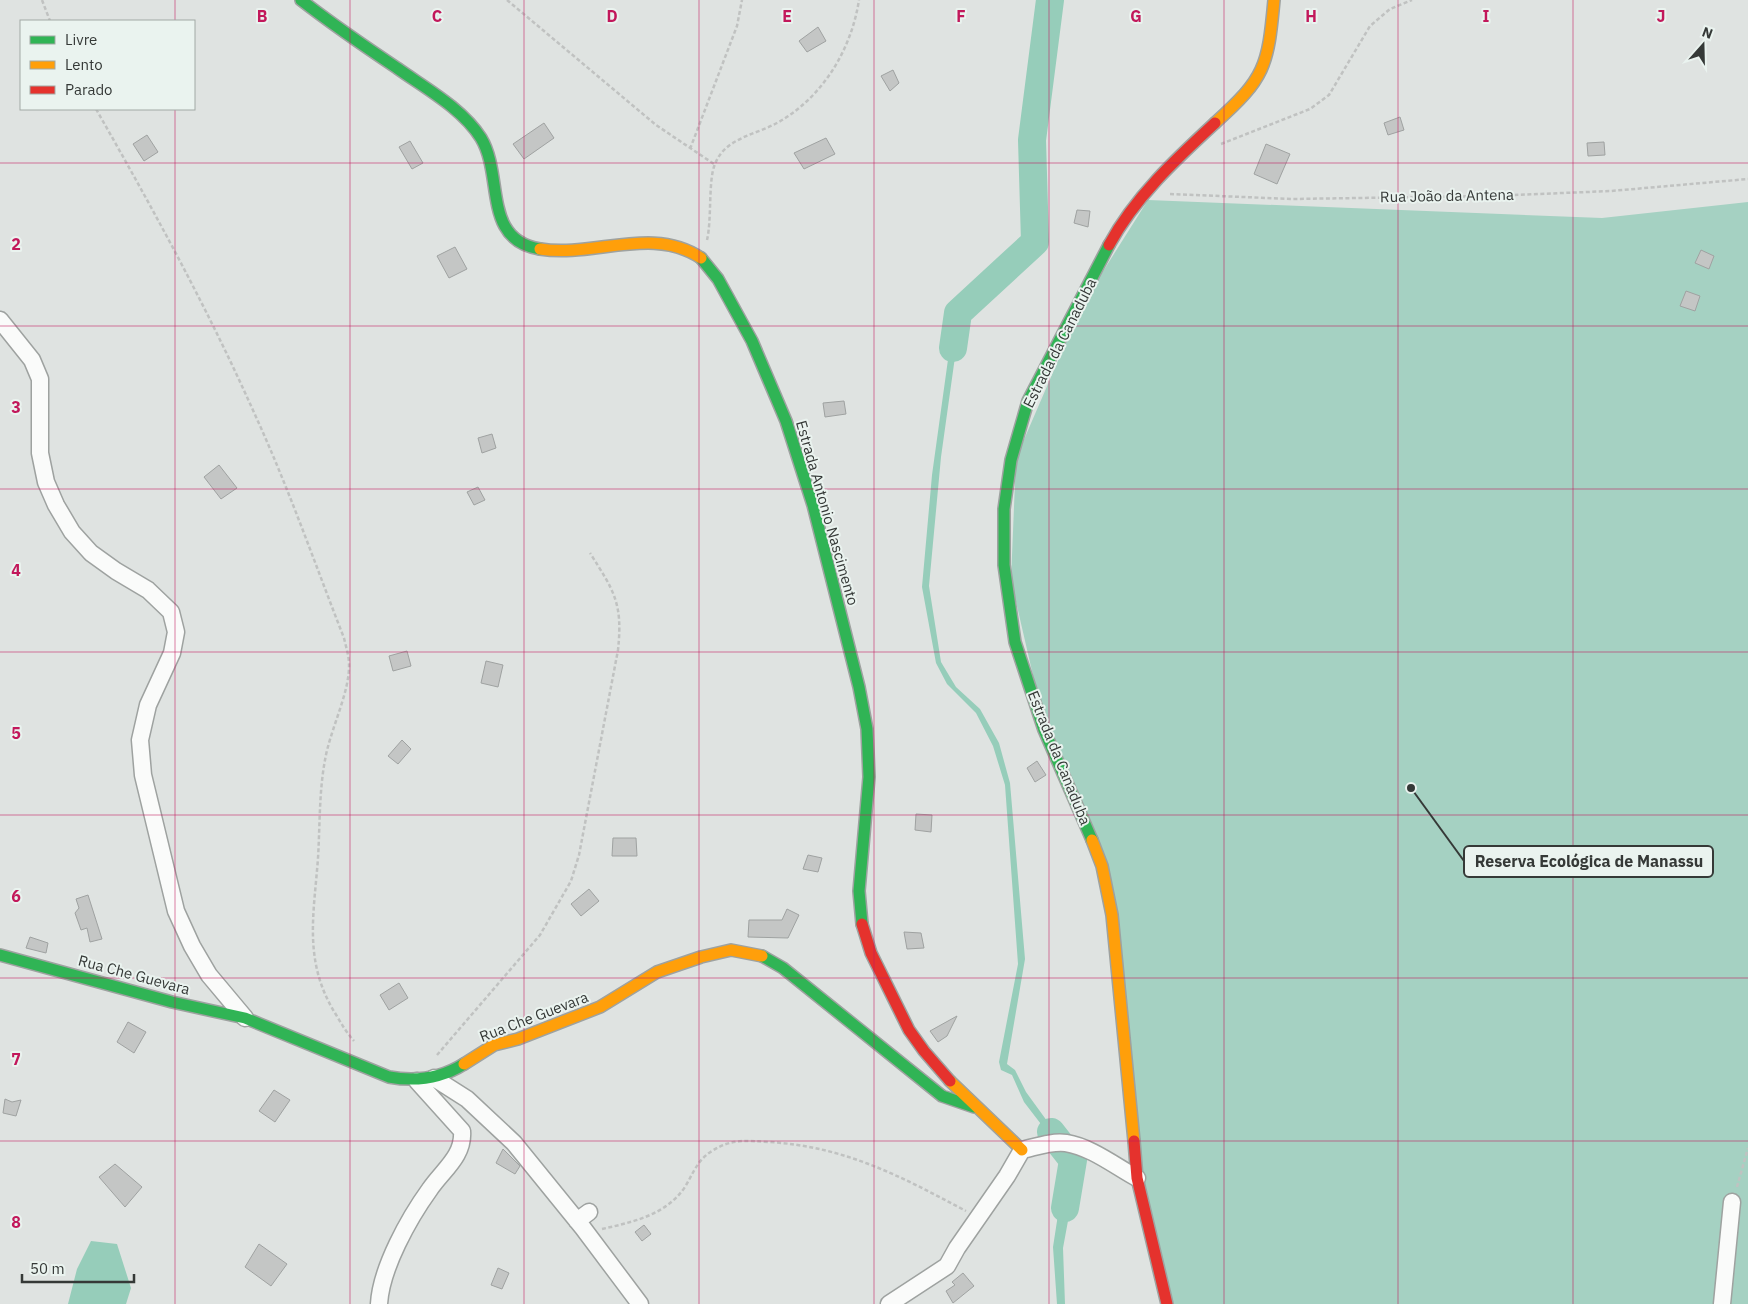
<svg xmlns="http://www.w3.org/2000/svg" width="1748" height="1304" font-family="'IBM Plex Sans',sans-serif">
	<style>
		.forest { fill: #a5d1c2 }
		.water { fill: #96cdba }
		.lines { fill: none; stroke-linecap: round; stroke-linejoin: round }
		.river { stroke: #96cdba; stroke-width: 28 }
		.building { fill: #c4c6c5; stroke: #9fa2a1 }
		.street-casing { stroke: #9ea2a0; stroke-width: 19 }
		.fast-casing { stroke: #9ea2a0; stroke-width: 14 }
		.slow-casing { stroke: #9ea2a0; stroke-width: 14 }
		.jam-casing { stroke: #9ea2a0; stroke-width: 14 }
		.path { stroke: #c0c2c1; stroke-width: 2.5; stroke-dasharray: 4 2.5; stroke-linecap: butt }
		.street { stroke: #fafbfa; stroke-width: 16 }
		.fast { stroke: #30b455; stroke-width: 11 }
		.slow { stroke: #ff9f0a; stroke-width: 11 }
		.jam { stroke: #e5322d; stroke-width: 11 }
		.grid { fill: none; stroke: #c2185b; stroke-width: 1; stroke-opacity: 0.55 }
		.labels { text-anchor: middle; stroke-width: 4; stroke-linejoin: round; paint-order: stroke }
		.street-label { font-size: 15px; fill: #353937; stroke: #eaf3ef }
		.grid-label { font-size: 16px; text-anchor: middle; font-weight: bold; fill: #c2185b; stroke: #eaf3ef; stroke-width: 4; stroke-linejoin: round; paint-order: stroke }
		.leader { fill: none; stroke: #353937; stroke-width: 2 }
		.callout-dot { fill: #353937; stroke: #eaf3ef; stroke-width: 2 }
		.callout { fill: #eaf3ef; stroke: #353937; stroke-width: 2 }
		.callout-label { font-size: 16px; text-anchor: middle; font-weight: bold; fill: #353937 }
	</style>
	<rect width="100%" height="100%" fill="#dfe3e1"/>
	<path class="forest" d="M1148,200L1602,218L1748,202V1304H1170L1139,1175L1117,920L1041,710L1011,580L1016,458L1083,303Z"/>
	<path class="water" d="M955,309L961,314L941,457L929,586L941,662L956,687L980,709L999,743L1010,783L1025,959L1007,1064L1015,1070L1026,1092L1079,1165L1067,1158L1024,1102L1012,1075L1001,1070L999,1062L1018,964L1005,785L993,746L976,713L947,684L936,663L922,587L932,475Z
		M1065,1169L1077,1172L1063,1248L1065,1304H1057L1053,1247Z
		M91,1241L117,1244L131,1288L126,1304H68L77,1269Z"/>
	<g class="lines">
		<path class="river" d="M953,348L958,313L1035,242L1032,140L1050,0
			M1051,1132L1073,1160L1065,1208"/>
	</g>
	<path class="building" d="M818,27L826,41L807,52L799,41Z
		M893,70L899,83L890,91L881,76Z
		M1400,117L1404,130L1388,135L1384,123Z
		M544,123L554,138L524,159L513,144Z
		M147,135L158,152L144,161L133,144Z
		M826,138L835,154L804,169L794,153Z
		M410,141L423,163L412,169L399,147Z
		M1604,142L1605,155L1588,156L1587,143Z
		M1266,144L1290,154L1277,184L1254,174Z
		M1077,210L1090,211L1088,227L1074,223Z
		M455,247L467,269L449,278L437,256Z
		M1701,250L1714,256L1709,269L1695,263Z
		M1686,291L1700,296L1695,311L1680,306Z
		M844,401L846,414L825,417L823,403Z
		M492,434L496,448L482,453L478,438Z
		M219,465L237,488L221,499L204,477Z
		M478,487L485,500L474,505L467,492Z
		M407,651L411,666L393,671L389,656Z
		M486,661L503,665L498,687L481,683Z
		M402,740L411,749L398,764L388,756Z
		M1037,761L1046,775L1035,782L1027,768Z
		M916,814L932,815L931,832L915,830Z
		M613,838H636L637,856H612Z
		M808,855L822,858L818,872L803,869Z
		M589,889L599,901L581,916L571,904Z
		M88,895L102,939L90,942L87,928L81,930L75,913L79,908L76,899Z
		M787,909L799,915L788,938L748,937L749,920H782Z
		M904,932L921,933L924,948L907,949Z
		M30,937L48,943L46,953L26,948Z
		M399,983L408,998L389,1010L380,995Z
		M957,1016L947,1036L938,1042L930,1031Z
		M128,1022L146,1032L134,1053L117,1042Z
		M274,1090L290,1100L275,1122L259,1111Z
		M5,1099L12,1102L21,1100L16,1116L3,1113Z
		M503,1149L520,1166L515,1174L496,1163Z
		M115,1164L142,1187L125,1207L99,1177Z
		M644,1225L651,1234L642,1241L635,1232Z
		M259,1244L287,1264L271,1286L245,1267Z
		M498,1268L509,1273L502,1289L491,1285Z
		M963,1273L974,1286L953,1303L946,1291L955,1285L952,1282Z"/>
	<g class="lines">
		<defs>
			<path id="street" d="M0,320L32,360L40,379V453L46,482L56,505L72,532L91,553L116,571L148,590L171,612L176,632L172,653L148,705L140,740L143,775L176,911L192,946L209,975L245,1018
				M434,1078L467,1099L514,1143L583,1228L640,1304
				M577,1221L589,1212
				M379,1304C381,1268 409,1218 430,1189C443,1170 464,1156 462,1131L417,1081
				M889,1304L947,1266L957,1248L1007,1176L1022,1150C1036,1147 1051,1141 1066,1143C1091,1147 1115,1166 1137,1178
				M1722,1304L1732,1202"/>
			<path id="fast" d="M301,0C332,24 364,46 397,68C425,88 462,108 481,138C504,176 482,240 540,249
				M701,258L718,279L752,341L786,421L813,505L859,687L867,729L869,777L859,891L862,924
				M1092,840L1044,730L1015,642L1004,565V509L1011,460L1028,401L1109,245
				M0,955L172,1002L245,1018L389,1077C416,1082 440,1079 464,1064
				M762,956L783,968L942,1096L974,1107"/>
			<path id="slow" d="M1215,123C1265,78 1268,67 1274,0
				M540,249C594,258 652,225 701,258
				M1092,840L1102,866L1112,915L1134,1141
				M464,1064L494,1045L518,1039L600,1007L657,972L701,957L731,950L762,956
				M950,1081L1022,1150"/>
			<path id="jam" d="M1109,245C1135,197 1176,159 1215,123
				M862,924L871,953L909,1030L924,1051L950,1081
				M1134,1141L1137,1178L1167,1304"/>
		</defs>
		<use href="#street" class="street-casing"/>
		<use href="#fast" class="fast-casing"/>
		<use href="#slow" class="slow-casing"/>
		<use href="#jam" class="jam-casing"/>
		<path class="path" d="M42,0L50,21
			M507,0L656,125L714,164
			M96,109C153,209 209,311 256,417C289,489 315,564 344,638C346,647 349,656 349,664C350,692 330,730 325,760C319,792 320,825 318,858C314,914 303,961 335,1013C341,1023 346,1032 354,1041
			M1221,144L1310,109L1329,95L1370,26L1390,9L1412,0
			M690,149L737,26L742,0
			M1170,194L1292,199L1490,196L1611,191L1748,179
			M707,240C712,219 708,180 715,164C725,138 755,135 777,123C822,98 851,51 859,0
			M437,1055L540,935L571,881L579,855L618,650C623,603 614,591 590,553
			M1737,1187L1748,1148
			M602,1229C633,1222 666,1215 685,1187C693,1174 697,1160 712,1151C732,1138 747,1141 770,1142C846,1147 900,1176 966,1211"/>
		<use href="#street" class="street"/>
		<use href="#fast" class="fast"/>
		<use href="#slow" class="slow"/>
		<use href="#jam" class="jam"/>
	</g>
	<path class="grid" d="M175,0V21M350,0V1304M524,0V1304M699,0V1304M874,0V1304M1049,0V1304M1224,0V1304M1398,0V1304M1573,0V1304M175,109V1304M0,163H1748M0,326H1748M0,489H1748M0,652H1748M0,815H1748M0,978H1748M0,1141H1748"/>
	<g class="labels">
		<g class="street-label">
			<text transform="translate(1447 196) rotate(-1)" y="5">Rua João da Antena</text>
			<text transform="translate(1060 343) rotate(-63)" y="5">Estrada da Canaduba</text>
			<text transform="translate(827 513) rotate(74)" y="5">Estrada Antonio Nascimento</text>
			<text transform="translate(1059 758) rotate(68)" y="5">Estrada da Canaduba</text>
			<text transform="translate(134 975) rotate(15)" y="5">Rua Che Guevara</text>
			<text transform="translate(534 1017) rotate(-21)" y="5">Rua Che Guevara</text>
		</g>
	</g>
	<g class="grid-label">
		<text x="262" y="22">B</text>
		<text x="437" y="22">C</text>
		<text x="612" y="22">D</text>
		<text x="787" y="22">E</text>
		<text x="961" y="22">F</text>
		<text x="1136" y="22">G</text>
		<text x="1311" y="22">H</text>
		<text x="1486" y="22">I</text>
		<text x="1661" y="22">J</text>
		<text x="16" y="250">2</text>
		<text x="16" y="413">3</text>
		<text x="16" y="576">4</text>
		<text x="16" y="739">5</text>
		<text x="16" y="902">6</text>
		<text x="16" y="1065">7</text>
		<text x="16" y="1228">8</text>
	</g>
	<path class="leader" d="M1411 788L1464 861"/>
	<circle class="callout-dot" cx="1411" cy="788" r="5"/>
	<rect class="callout" x="1464" y="846" width="249" height="31" rx="5"/>
	<g class="callout-label">
		<text x="1589" y="867">Reserva Ecológica de Manassu</text>
	</g>
	<rect x="20" y="20" width="175" height="90" fill="#eaf3ef" stroke="#a2a9a5"/>
	<rect x="30" y="36" width="25" height="8" fill="#30b455" stroke="#a2a9a5"/>
	<text x="65" y="45" font-size="15" fill="#353937">Livre</text>
	<rect x="30" y="61" width="25" height="8" fill="#ff9f0a" stroke="#a2a9a5"/>
	<text x="65" y="70" font-size="15" fill="#353937">Lento</text>
	<rect x="30" y="86" width="25" height="8" fill="#e5322d" stroke="#a2a9a5"/>
	<text x="65" y="95" font-size="15" fill="#353937">Parado</text>
	<g transform="translate(1703 45) rotate(20)" stroke="#eaf3ef" stroke-width="4" paint-order="stroke">
	<path d="M0-4L9 19L0 12L-9 19Z" fill="#353937"/>
	<text y="-8" font-size="14" font-weight="bold" text-anchor="middle" fill="#353937">N</text>
	</g>
	<path d="M22 1274v8h112v-8" fill="none" stroke="#353937" stroke-width="2.5"/>
	<text x="30" y="1274" font-size="15" fill="#353937" stroke="#eaf3ef" stroke-width="4" paint-order="stroke">50 m</text>
</svg>
